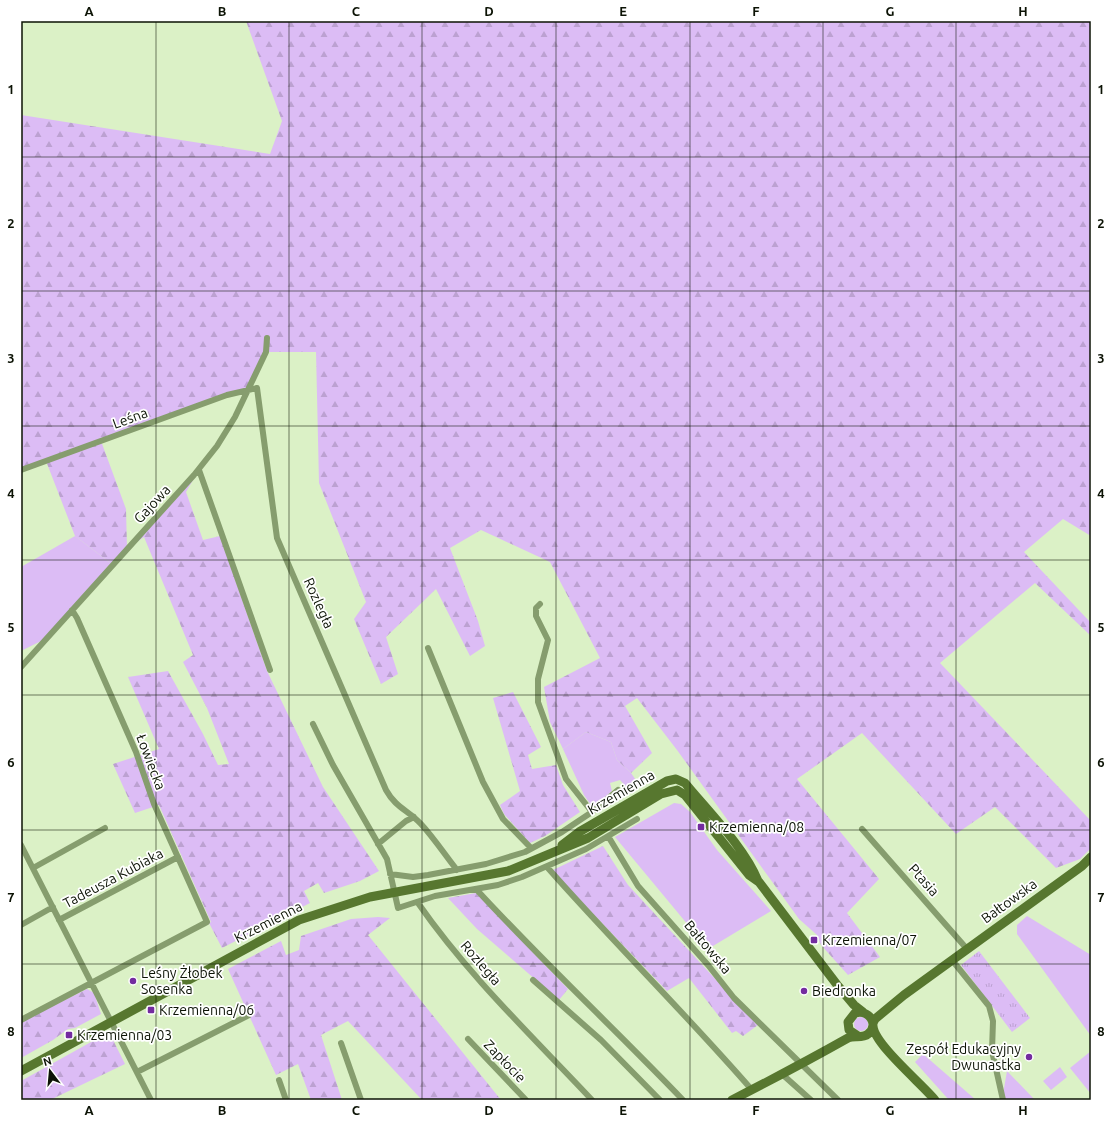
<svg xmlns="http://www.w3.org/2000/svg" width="1112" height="1121" font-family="Ubuntu,sans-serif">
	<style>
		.green { fill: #dcbcf5 }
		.forest { fill: url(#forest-firs) }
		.park { fill: url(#park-tufts) }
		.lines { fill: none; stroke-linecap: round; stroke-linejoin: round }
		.minor { stroke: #869d6e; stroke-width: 6 }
		.secondary { stroke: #57772f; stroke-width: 9 }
		.grid { fill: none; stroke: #0c1305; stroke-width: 1; stroke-opacity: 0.55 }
		.poi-dot { fill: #732b9f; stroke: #fff; stroke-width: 1.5 }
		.labels { text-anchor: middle; stroke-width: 3.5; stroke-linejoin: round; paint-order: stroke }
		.street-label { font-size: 14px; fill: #0c1305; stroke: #fff }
		.poi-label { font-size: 14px; fill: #0c1305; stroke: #fff; text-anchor: start }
		.neatline { fill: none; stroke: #0c1305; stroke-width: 1.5 }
		.grid-label { font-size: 13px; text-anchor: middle; font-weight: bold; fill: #0c1305 }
	</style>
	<defs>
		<pattern id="forest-firs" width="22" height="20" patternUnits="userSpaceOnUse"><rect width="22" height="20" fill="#dcbcf5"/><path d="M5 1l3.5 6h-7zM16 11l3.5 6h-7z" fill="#bca1d1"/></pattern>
		<pattern id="park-tufts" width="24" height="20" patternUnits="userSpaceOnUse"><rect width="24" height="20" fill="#dcbcf5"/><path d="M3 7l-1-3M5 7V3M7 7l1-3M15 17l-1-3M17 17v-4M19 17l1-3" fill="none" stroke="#bca1d1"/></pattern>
	</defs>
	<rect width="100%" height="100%" fill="#dbf1c6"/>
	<path class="green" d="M75,536L113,565L49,637L21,651V567Z
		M586,732L611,742L617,760L631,773L640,786L628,789L620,780L610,783L612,791L593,808L584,795L563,749Z
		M674,803L681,804L690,812L717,850L771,911L708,949L615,837Z
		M1027,916L1091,955V1036L1017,934V925Z
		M854 1024a7 7 0 1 1 14 0a7 7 0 1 1-14 0Z
		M1091,1051V1094L1070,1068Z
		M923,1054L976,1100H949L915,1062Z
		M1060,1067L1067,1077L1051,1090L1043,1081Z
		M1007,1071L1035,1100H1002Z"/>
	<path class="forest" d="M246,21H1091V536L1063,519L1024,552L1091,623V636L1035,583L940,663L1091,821V848L1080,859L1056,868L995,807L956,834L862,733L797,779L879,879L847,913L880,957L848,975L821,945L817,935L799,919L677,750L637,698L625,706L652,753L631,773L617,760L611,742L586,732L563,749L550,722L544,687L600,658L550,562L481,530L450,548L478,621L485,646L470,656L436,589L386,637L398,674L381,684L354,619L366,602L319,483L316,352H266L247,389L101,441L126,509L127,548L199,470L186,492L203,540L220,536L267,671L323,787L379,871L360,881L324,893L318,883L304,891L310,903L222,948L209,923L211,922L159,805L135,813L113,764L159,749L128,677L168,671L203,734L218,765L229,764L207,708L183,662L193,655L144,537L127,549L113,565L75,536L46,461L21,470V115L270,154L282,121Z
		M513,692L541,747L528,755L532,769L556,765L563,785L580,812L545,836L530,843L504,814L500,805L520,791L493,698Z
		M603,846L628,885L758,1025L743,1036L736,1031L732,1033L689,978L667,991L553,872V870Z
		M476,893L568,989L559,1000L477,929L448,898Z
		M378,917L390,918L368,935L501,1100H422L348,1021L321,1035L342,1100H311L298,1064L276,1075L228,969L281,941L286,955L299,950L301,936L351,919Z
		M87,989L94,993L101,1014L75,1028L68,1029L53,1040L21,1058V1022Z
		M109,1032L125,1064L50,1100H22L21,1081Z"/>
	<path class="park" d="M979,951L1030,1018L1012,1032L961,965Z"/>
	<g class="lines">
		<path class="minor" d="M21,470L227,395L257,388L277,538L386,790C396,808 408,810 421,824C434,838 445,855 457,870
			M199,470L270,670
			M540,604L536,608V616L548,640L538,679V702L566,779L592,812
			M428,648L483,782L503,819L531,848
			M21,667L194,475L217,446L235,417L266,352L267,338
			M313,724L333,765L387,859L398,908L435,896L498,885L522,877L586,849L637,819
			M862,829L967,949
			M608,836L638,886L708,965L734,998L838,1100
			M378,844L406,821L414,817
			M21,845L151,1100
			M547,867C614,943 686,1014 752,1090
			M33,868L105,828
			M390,874L413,877L428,875L486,864L525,852L562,832L592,812L618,790
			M476,889C543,962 615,1029 683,1100
			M418,903C468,975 532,1036 592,1100
			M59,920L178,857
			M21,925L53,907
			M952,960L989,1006L993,1021L992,1051L1003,1100
			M533,980L601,1040L660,1100
			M21,1020L207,922L154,804L136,752L77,618L72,610
			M468,1039L526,1100
			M341,1043L361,1100
			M137,1072L249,1015
			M783,1075L811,1100
			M279,1080L286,1100"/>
		<path class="secondary" d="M562,845L579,832L667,781L676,779L685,783C708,811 745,848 758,881
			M873,1023L875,1019L904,995L1082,866L1091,857
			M873,1026C874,1044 922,1084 935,1100
			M21,1071L299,920L370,897L508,871L588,838L661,794L677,790L685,795L749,875L759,882L838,986L854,1005L863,1012
			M732,1100C771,1080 809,1060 848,1038C854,1035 862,1039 868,1034C880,1024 868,1009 855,1013L848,1022L849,1030L858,1036"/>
	</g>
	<path class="grid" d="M156,21V1100M289,21V1100M422,21V1100M556,21V1100M690,21V1100M823,21V1100M956,21V1100M21,157H1091M21,291H1091M21,426H1091M21,560H1091M21,695H1091M21,830H1091M21,964H1091"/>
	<g class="poi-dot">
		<rect x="697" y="823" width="8" height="8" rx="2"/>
		<rect x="810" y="936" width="8" height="8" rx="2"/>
		<circle cx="133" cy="981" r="4"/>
		<circle cx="804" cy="991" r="4"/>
		<rect x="147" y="1006" width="8" height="8" rx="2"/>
		<rect x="65" y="1031" width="8" height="8" rx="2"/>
		<circle cx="1029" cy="1057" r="4"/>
	</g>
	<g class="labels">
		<g class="street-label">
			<text transform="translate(130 418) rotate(-20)" y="5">Leśna</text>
			<text transform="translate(152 504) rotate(-47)" y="5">Gajowa</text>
			<text transform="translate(319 603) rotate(66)" y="5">Rozległa</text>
			<text transform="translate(151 762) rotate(69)" y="5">Łowiecka</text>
			<text transform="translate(621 792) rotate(-30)" y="5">Krzemienna</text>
			<text transform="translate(113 878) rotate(-28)" y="5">Tadeusza Kubiaka</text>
			<text transform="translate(924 880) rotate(48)" y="5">Ptasia</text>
			<text transform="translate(1009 901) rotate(-36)" y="5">Bałtowska</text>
			<text transform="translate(268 922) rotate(-27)" y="5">Krzemienna</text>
			<text transform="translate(708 947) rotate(50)" y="5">Bałtowska</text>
			<text transform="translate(481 963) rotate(49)" y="5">Rozległa</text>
			<text transform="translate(505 1061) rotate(46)" y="5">Zapłocie</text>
		</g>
		<g class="poi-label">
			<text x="709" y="832">Krzemienna/08</text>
			<text x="822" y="945">Krzemienna/07</text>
			<text x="141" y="978">Leśny Żłobek<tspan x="141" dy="16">Sosenka</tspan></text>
			<text x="812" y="996">Biedronka</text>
			<text x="159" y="1015">Krzemienna/06</text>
			<text x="77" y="1040">Krzemienna/03</text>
			<text x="1021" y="1054" text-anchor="end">Zespół Edukacyjny<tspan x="1021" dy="16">Dwunastka</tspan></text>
		</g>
	</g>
	<rect width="1112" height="1121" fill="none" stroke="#ffffff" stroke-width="44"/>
	<g transform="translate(50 1071) rotate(344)" stroke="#ffffff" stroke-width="3" paint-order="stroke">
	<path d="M0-3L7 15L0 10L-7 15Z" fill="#0c1305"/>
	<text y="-6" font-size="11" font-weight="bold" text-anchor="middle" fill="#0c1305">N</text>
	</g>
	<rect x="22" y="22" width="1068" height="1077" class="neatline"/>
	<g class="grid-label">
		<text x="89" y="16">A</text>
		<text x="222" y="16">B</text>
		<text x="356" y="16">C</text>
		<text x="489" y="16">D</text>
		<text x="623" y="16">E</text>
		<text x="756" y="16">F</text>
		<text x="890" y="16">G</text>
		<text x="1023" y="16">H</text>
		<text x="11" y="94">1</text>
		<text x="1101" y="94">1</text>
		<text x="11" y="228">2</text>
		<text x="1101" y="228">2</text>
		<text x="11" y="363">3</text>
		<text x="1101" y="363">3</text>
		<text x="11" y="498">4</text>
		<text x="1101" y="498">4</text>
		<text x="11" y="632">5</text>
		<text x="1101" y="632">5</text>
		<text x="11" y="767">6</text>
		<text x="1101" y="767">6</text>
		<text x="11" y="902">7</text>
		<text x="1101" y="902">7</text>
		<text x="11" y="1036">8</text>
		<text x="1101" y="1036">8</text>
		<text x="89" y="1115">A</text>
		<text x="222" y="1115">B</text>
		<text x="356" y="1115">C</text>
		<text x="489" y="1115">D</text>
		<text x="623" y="1115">E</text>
		<text x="756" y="1115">F</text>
		<text x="890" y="1115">G</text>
		<text x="1023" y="1115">H</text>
	</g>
</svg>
